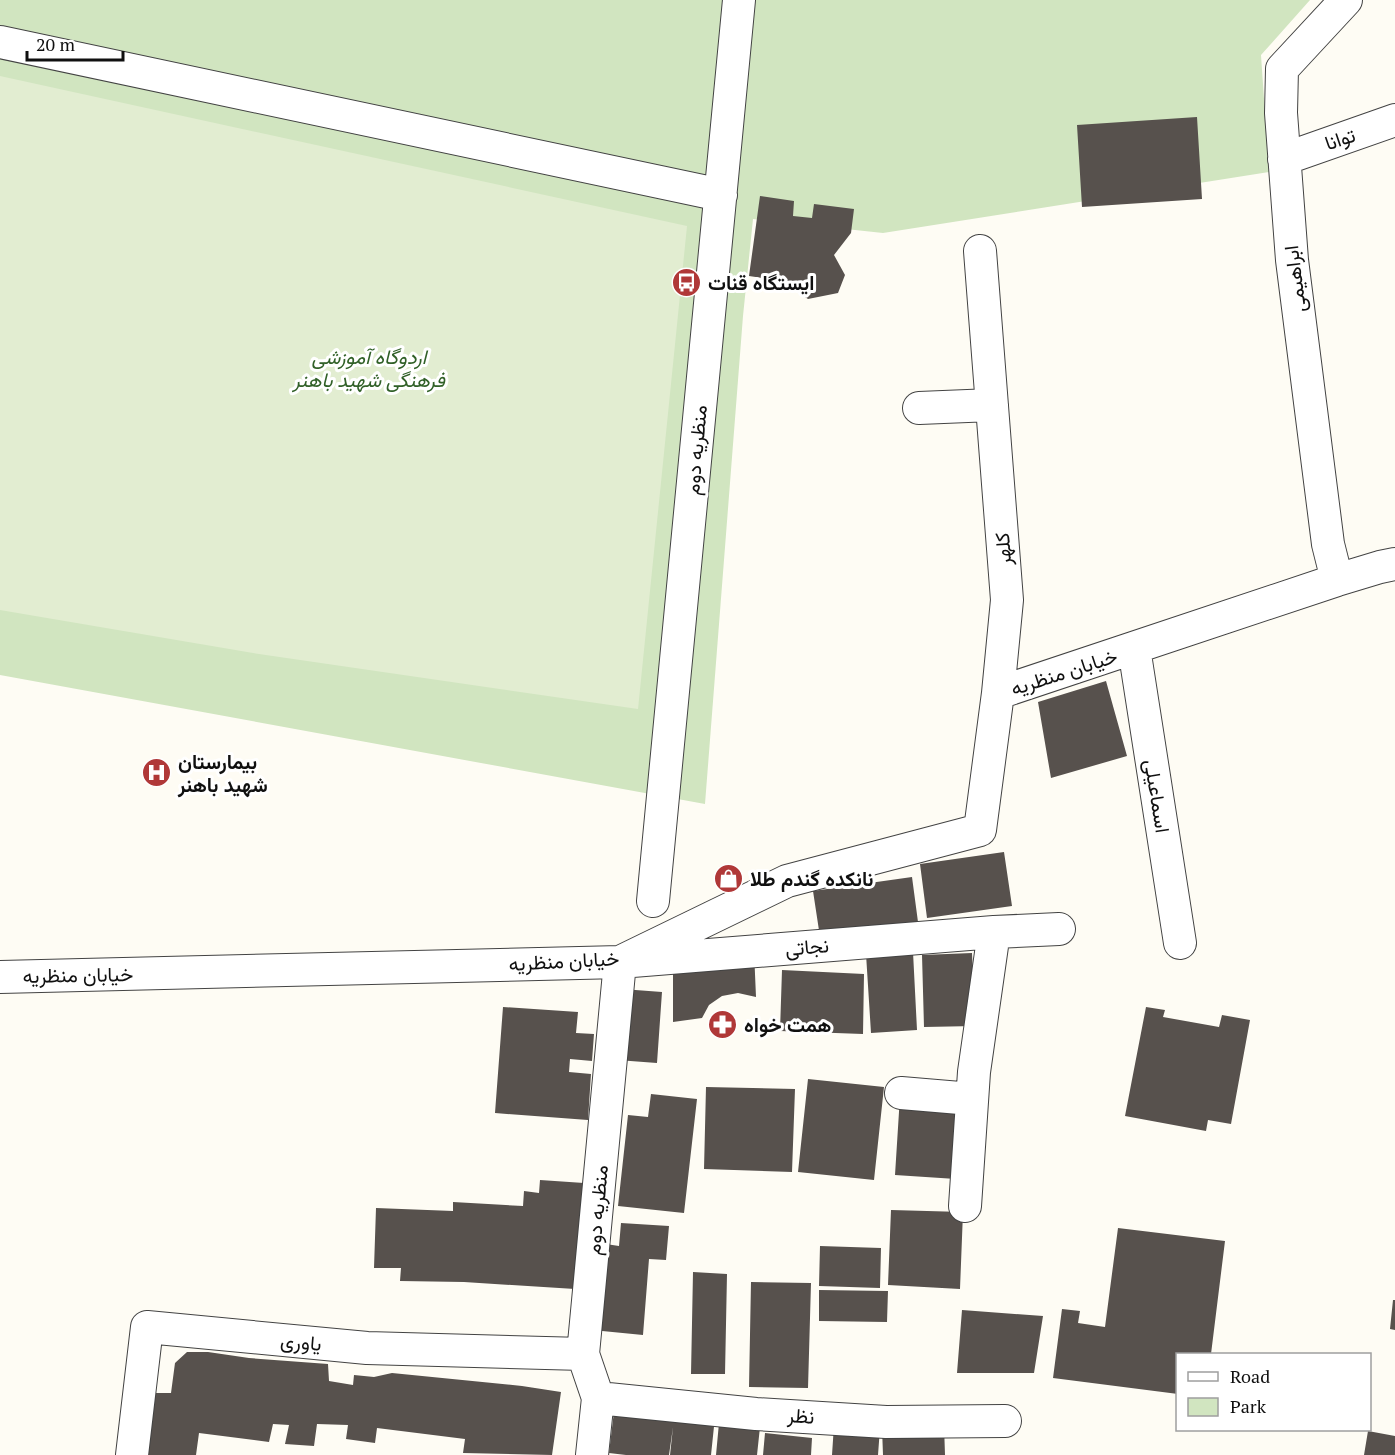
<svg xmlns="http://www.w3.org/2000/svg" width="1395" height="1455" font-family="'PT Serif',Vazirmatn,serif">
	<style>
		.green { fill: #d1e5c0 }
		.pitch { fill: #e2edd1 }
		.building { fill: #57514d }
		.lines { fill: none; stroke-linecap: round; stroke-linejoin: round }
		.street-casing { stroke: #434343; stroke-width: 34 }
		.street { stroke: #fff; stroke-width: 32 }
		.labels { text-anchor: middle; stroke-width: 6; stroke-linejoin: round; paint-order: stroke }
		.street-label { font-size: 20px; fill: #101010; stroke: #fff }
		.poi-label { font-size: 20px; font-weight: bold; fill: #101010; stroke: #fff; text-anchor: start }
		.park-label { font-size: 20px; font-style: italic; fill: #306027; stroke: #fff }
	</style>
	<rect width="100%" height="100%" fill="#fefcf4"/>
	<path class="green" d="M0,0H1310L1261,55L1269,172L883,233L753,219L743,316L705,804L0,675Z"/>
	<path class="pitch" d="M0,76L687,226L638,709L259,654L0,610Z"/>
	<path class="building" d="M1197,117L1202,199L1082,207L1077,125Z
		M760,196L794,201L793,216L812,218L814,204L854,209L851,233L834,255L845,275L838,293L808,299L781,281L749,276Z
		M1106,681L1127,756L1051,778L1038,702Z
		M1004,852L1012,906L927,918L920,864Z
		M912,877L918,922L820,937L813,891Z
		M754,951L756,997L738,993L722,996L709,1005L702,1018L673,1022V960Z
		M913,952L917,1030L871,1033L866,954Z
		M972,953L975,1026L924,1027L922,955Z
		M782,970L864,974L863,1034L780,1031Z
		M622,989L662,992L657,1063L617,1060Z
		M503,1007L578,1012L576,1033L594,1034L592,1061L570,1059L569,1072L591,1074L588,1120L495,1113Z
		M1146,1007L1165,1010L1163,1017L1219,1027L1222,1015L1250,1020L1231,1124L1208,1120L1206,1131L1125,1116Z
		M808,1079L884,1087L874,1180L798,1172Z
		M706,1087L795,1089L792,1172L704,1169Z
		M651,1094L697,1099L684,1213L618,1206L628,1115L648,1117Z
		M900,1096L962,1101L956,1179L895,1175Z
		M540,1180L584,1183L575,1289L464,1282L400,1281L401,1268H374L376,1208L453,1211V1202L523,1206L524,1191L539,1193Z
		M891,1210L963,1212L960,1289L888,1285Z
		M621,1223L669,1226L666,1260L649,1259L643,1335L592,1330L599,1243L619,1246Z
		M1118,1228L1225,1241L1211,1354H1178V1394L1053,1378L1062,1309L1080,1311L1078,1323L1105,1327Z
		M820,1246L881,1248L880,1288L819,1286Z
		M693,1272L727,1274L725,1374H691Z
		M751,1282L811,1283L808,1388L749,1387Z
		M819,1290L888,1291L887,1322L819,1321Z
		M1393,1300H1395V1330L1390,1329Z
		M962,1310L1043,1316L1034,1373H957Z
		M187,1352H208L249,1358L328,1364L329,1381L353,1385L354,1375L374,1377L392,1373L522,1386L561,1392L552,1455L463,1453L465,1439L377,1428L375,1443L346,1439L348,1425L317,1424L314,1446L285,1444L289,1425L273,1424L269,1442L199,1433L196,1455H142L149,1404L156,1393H171L175,1363Z
		M615,1403L715,1417L711,1455H670L673,1427L669,1455H626L609,1453Z
		M719,1423L760,1427L757,1455H716Z
		M834,1425L880,1428L878,1455H832Z
		M944,1425L945,1455H883L882,1428Z
		M1368,1431L1395,1436V1455H1364Z
		M765,1433L812,1438L811,1455H763Z"/>
	<g class="lines">
		<defs>
			<path id="street" d="M0,42L721,195
				M1284,159L1395,120
				M980,251L1007,600L998,693
				M919,408L992,405
				M1337,580L1328,544L1292,260L1281,113L1282,69L1346,0
				M1134,648L1180,943
				M653,901L739,0
				M0,977L620,962L787,881L980,830L998,693L1337,580L1380,567L1395,564
				M901,1093L972,1099
				M965,1206L974,1072L994,932
				M598,1398L756,1414L886,1422L1005,1421
				M132,1455L147,1327L367,1348L583,1354
				M592,1455L598,1398L583,1354L620,962L994,932L1059,929"/>
		</defs>
		<use href="#street" class="street-casing"/>
		<use href="#street" class="street"/>
	</g>
	<defs>
		<symbol id="bus-disc" viewBox="-11 -11 22 22"><circle r="9.5" fill="#b03838" stroke="#fff"/><path d="M-5-6H5V4H4V6H2V4H-2V6H-4V4H-5ZM-3.5-4V0h7V-4ZM-3.5 1.2v1.5H-2V1.2ZM2 1.2v1.5H3.5V1.2Z" fill="#fff"/></symbol>
		<symbol id="hospital-disc" viewBox="-11 -11 22 22"><circle r="9.5" fill="#b03838" stroke="#fff"/><path d="M-5-5h3v3.5h4V-5h3V5h-3V1.5h-4V5h-3Z" fill="#fff"/></symbol>
		<symbol id="shop-disc" viewBox="-11 -11 22 22"><circle r="9.5" fill="#b03838" stroke="#fff"/><path d="M-5-2.5h2.3a2.7 3.5 0 0 1 5.4 0H5L5.5 6h-11ZM-1.5-2.5h3a1.5 2.3 0 0 0-3 0Z" fill="#fff"/></symbol>
		<symbol id="pharmacy-disc" viewBox="-11 -11 22 22"><circle r="9.5" fill="#b03838" stroke="#fff"/><path d="M-2-6h4v4h4v4h-4v4h-4v-4h-4v-4h4Z" fill="#fff"/></symbol>
	</defs>
	<g fill-rule="evenodd">
		<use href="#bus-disc" x="670" y="266" width="33" height="33"/>
		<use href="#hospital-disc" x="140" y="756" width="33" height="33"/>
		<use href="#shop-disc" x="712" y="862" width="33" height="33"/>
		<use href="#pharmacy-disc" x="706" y="1008" width="33" height="33"/>
	</g>
	<g class="labels">
		<g class="street-label">
			<text transform="translate(1340 139) rotate(-19)" y="7">توانا</text>
			<text transform="translate(1295 279) rotate(-97)" y="7">ابراهیمی</text>
			<text transform="translate(696 450) rotate(-85)" y="7">منظریه دوم</text>
			<text transform="translate(1003 549) rotate(-94)" y="7">کلهر</text>
			<text transform="translate(1064 672) rotate(-18)" y="7">خیابان منظریه</text>
			<text transform="translate(1157 796) rotate(81)" y="7">اسماعیلی</text>
			<text transform="translate(807 947) rotate(-5)" y="7">نجاتی</text>
			<text transform="translate(564 961) rotate(-3)" y="7">خیابان منظریه</text>
			<text transform="translate(78 975) rotate(-1)" y="7">خیابان منظریه</text>
			<text transform="translate(597 1210) rotate(-85)" y="7">منظریه دوم</text>
			<text transform="translate(301 1342) rotate(5)" y="7">یاوری</text>
			<text transform="translate(801 1416) rotate(4)" y="7">نظر</text>
		</g>
		<g class="poi-label">
			<text x="708" y="290">ایستگاه قنات</text>
			<text x="178" y="769">بیمارستان<tspan x="178" dy="23">شهید باهنر</tspan></text>
			<text x="750" y="886">نانکده گندم طلا</text>
			<text x="744" y="1032">همت خواه</text>
		</g>
		<g class="park-label">
			<text x="369" y="364">اردوگاه آموزشی<tspan x="369" dy="23">فرهنگی شهید باهنر</tspan></text>
		</g>
	</g>
	<rect x="1176" y="1353" width="195" height="78" fill="#ffffff" stroke="#9f9f9f" stroke-width="1.5"/>
	<rect x="1188" y="1372" width="30" height="9" fill="#ffffff" stroke="#9f9f9f" stroke-width="1.5"/>
	<text x="1230" y="1383" font-size="18" fill="#101010">Road</text>
	<rect x="1188" y="1398" width="30" height="18" fill="#d1e5c0" stroke="#9f9f9f" stroke-width="1.5"/>
	<text x="1230" y="1413" font-size="18" fill="#101010">Park</text>
	<path d="M27 51v9h96v-9" fill="none" stroke="#101010" stroke-width="3"/>
	<text x="36" y="51" font-size="18" fill="#101010" stroke="#ffffff" stroke-width="4.5" paint-order="stroke">20 m</text>
</svg>
